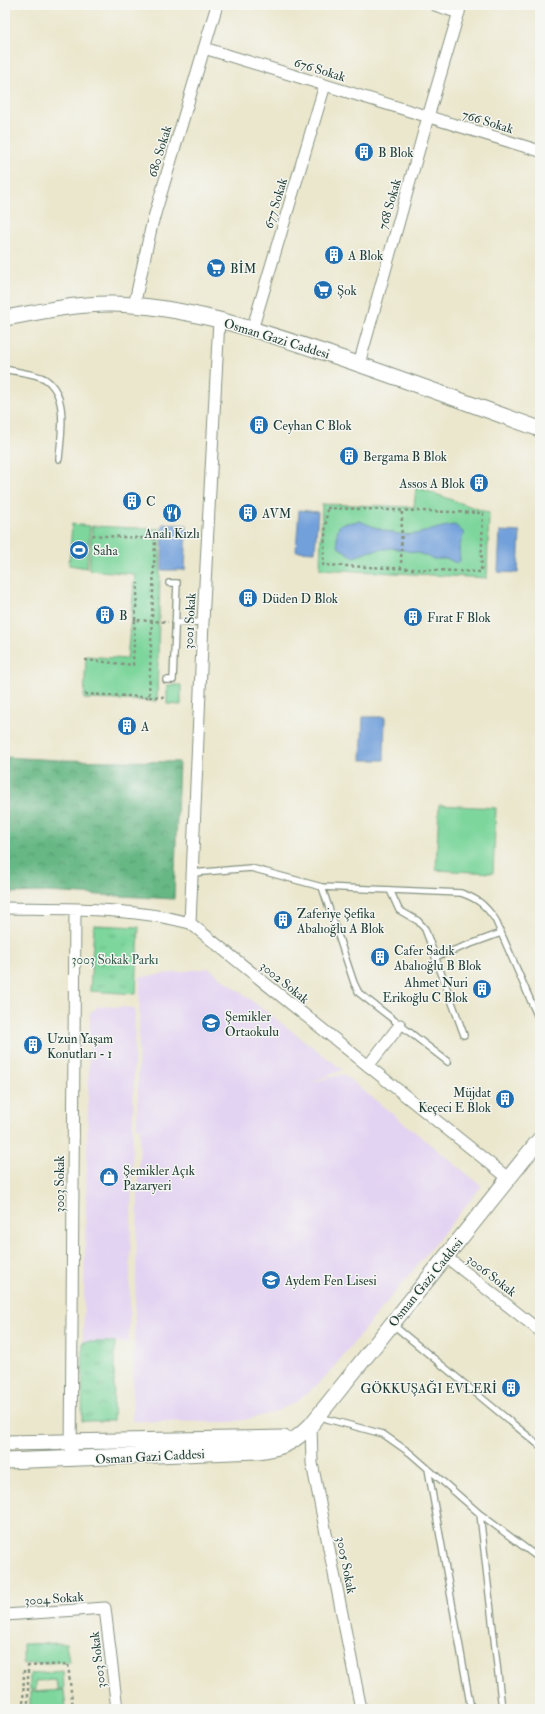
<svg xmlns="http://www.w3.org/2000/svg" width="545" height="1714" font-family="'IM FELL Double Pica',serif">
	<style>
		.built { fill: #e3d3f2 }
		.grass { fill: #7dd69c; stroke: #4e8a68 }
		.forest { fill: url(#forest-crowns); stroke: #427a5c }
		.park { fill: url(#park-tufts); stroke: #4e8a68 }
		.water { fill: #72a0db; stroke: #486e88 }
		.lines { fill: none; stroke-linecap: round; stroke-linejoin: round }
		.lane-casing { stroke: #859280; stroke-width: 8 }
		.street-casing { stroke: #859280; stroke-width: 13 }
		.secondary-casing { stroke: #859280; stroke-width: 17 }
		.path { stroke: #859280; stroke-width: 2.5; stroke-dasharray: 3 3; stroke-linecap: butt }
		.lane { stroke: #fff; stroke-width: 5.5 }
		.street { stroke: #fff; stroke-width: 11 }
		.secondary { stroke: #fff; stroke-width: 15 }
		.labels { text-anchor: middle; stroke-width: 3; stroke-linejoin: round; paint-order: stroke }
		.street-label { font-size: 13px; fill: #1f3d34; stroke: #f6f6f2 }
		.poi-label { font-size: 13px; fill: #1f3d34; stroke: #f6f6f2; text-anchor: start }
		.park-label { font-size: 13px; fill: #325c49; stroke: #f6f6f2 }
	</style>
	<defs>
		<pattern id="forest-crowns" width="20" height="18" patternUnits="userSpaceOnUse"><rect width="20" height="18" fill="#66b784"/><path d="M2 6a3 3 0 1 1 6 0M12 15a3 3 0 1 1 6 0" fill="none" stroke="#53966d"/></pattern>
		<pattern id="park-tufts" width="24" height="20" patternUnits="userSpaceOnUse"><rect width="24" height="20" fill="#7dd69c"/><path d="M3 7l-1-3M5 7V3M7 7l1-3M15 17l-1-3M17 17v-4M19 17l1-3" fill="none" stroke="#66af80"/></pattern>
	</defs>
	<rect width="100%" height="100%" fill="#f6f6f2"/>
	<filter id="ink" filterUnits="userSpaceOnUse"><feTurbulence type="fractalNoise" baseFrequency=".025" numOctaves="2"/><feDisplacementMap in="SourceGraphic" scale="8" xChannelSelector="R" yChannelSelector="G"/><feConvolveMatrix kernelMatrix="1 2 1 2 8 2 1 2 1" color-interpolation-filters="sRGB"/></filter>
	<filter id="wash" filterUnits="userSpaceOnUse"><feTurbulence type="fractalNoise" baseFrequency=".012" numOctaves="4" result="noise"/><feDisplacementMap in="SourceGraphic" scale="16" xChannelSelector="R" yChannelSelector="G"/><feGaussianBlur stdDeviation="0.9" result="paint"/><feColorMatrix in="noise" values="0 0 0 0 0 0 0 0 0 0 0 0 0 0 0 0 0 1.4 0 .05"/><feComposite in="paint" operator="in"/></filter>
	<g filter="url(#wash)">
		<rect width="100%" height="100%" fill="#ebe7cd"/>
		<path class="built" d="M209,968L343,1070L309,1083L343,1074L482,1186L328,1374L317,1385L296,1402L273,1413L243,1420L229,1422L132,1421L140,1128L156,1124L137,1128L140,977Z
			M99,1006L135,1008L129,1343L83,1342L90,1013Z"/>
		<path class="grass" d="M416,487L489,513L487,578L320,569L322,504L414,507Z
			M72,524L90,526L87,568L69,565Z
			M92,526L161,529L157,701L84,699L86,656L127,659L135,574L89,570Z
			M439,805L496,808L493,873L436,870Z
			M66,1643L69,1662L23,1664V1644Z
			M63,1671L64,1689H57L56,1680L36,1681V1690H30V1674Z
			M64,1690L66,1709L30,1707V1692Z"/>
		<path class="forest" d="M5,757L59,760L179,762L174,899L46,892L5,893Z"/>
		<path class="park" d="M167,685H181V705L167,704Z
			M94,925L139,927L136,994L90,991Z
			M83,1342H115L113,1421H82Z"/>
		<path class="water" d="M299,510L318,512L315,552L296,551Z
			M360,521C376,528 397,537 415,534C428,532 441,526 455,525L464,533L459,548L460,561L456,563L448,559H433L418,553L392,548L371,551L354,557L338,547C337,539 335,531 341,524Z
			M163,524L187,525L185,570H162Z
			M500,531L520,532L518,573L498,572Z
			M363,717H385L384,760H361Z"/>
	</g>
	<g filter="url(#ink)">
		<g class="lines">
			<defs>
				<path id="lane" d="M5,371L9,370C18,372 37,374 45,379C69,395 61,434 59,459
					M175,623L203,622
					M166,680H173L177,583H169
					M192,873L251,868L322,887L461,893C478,899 484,904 495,919L540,1022
					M322,887L354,983L359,993L448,1062
					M390,890L399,910L418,921L425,929L464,1035
					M435,957L501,933
					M392,1324L540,1446
					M321,1415L327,1419L383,1434L410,1453L480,1514L502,1709
					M428,1469L471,1709
					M480,1514L540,1559"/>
				<path id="street" d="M435,5L459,13
					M204,48L540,151
					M134,306L152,224L217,5
					M252,330L325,85
					M359,364L428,117L461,5
					M5,908C66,909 131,907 190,923L508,1178
					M190,923L203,622L219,320
					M368,1066L400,1025
					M445,1256L540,1331
					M311,1425L312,1463L361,1709
					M71,1460L75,909
					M5,1615L105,1608L117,1709"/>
				<path id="secondary" d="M5,318C41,312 76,303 113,304C187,306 260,331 329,354C400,378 470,404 540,429
					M5,1443L284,1438
					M5,1461L258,1451C283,1448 293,1443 311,1425L540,1139"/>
			</defs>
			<use href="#lane" class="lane-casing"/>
			<use href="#street" class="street-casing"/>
			<use href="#secondary" class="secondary-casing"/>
			<path class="path" d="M327,508L483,513L481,572L323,565Z
				M401,569L402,510
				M135,620L138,583
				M85,660L133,665L135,620L168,622
				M85,694L149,697L155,539L90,535
				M149,697H167
				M23,1709L24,1670
				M53,1709L28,1708V1666L68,1664L73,1709"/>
			<use href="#lane" class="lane"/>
			<use href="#street" class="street"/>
			<use href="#secondary" class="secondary"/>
		</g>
	</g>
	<defs>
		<symbol id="building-disc" viewBox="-11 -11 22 22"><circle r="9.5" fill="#1f6fb2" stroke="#f6f6f2"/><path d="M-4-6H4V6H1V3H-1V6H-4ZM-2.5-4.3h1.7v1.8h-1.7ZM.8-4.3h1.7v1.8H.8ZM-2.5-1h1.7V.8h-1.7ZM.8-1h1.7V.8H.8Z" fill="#fff"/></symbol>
		<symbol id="supermarket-disc" viewBox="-11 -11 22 22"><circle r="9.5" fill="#1f6fb2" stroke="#f6f6f2"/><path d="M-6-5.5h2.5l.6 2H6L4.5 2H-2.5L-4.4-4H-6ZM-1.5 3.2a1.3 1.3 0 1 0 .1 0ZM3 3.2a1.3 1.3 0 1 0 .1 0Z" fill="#fff"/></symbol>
		<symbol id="restaurant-disc" viewBox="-11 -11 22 22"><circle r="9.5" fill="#1f6fb2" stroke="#f6f6f2"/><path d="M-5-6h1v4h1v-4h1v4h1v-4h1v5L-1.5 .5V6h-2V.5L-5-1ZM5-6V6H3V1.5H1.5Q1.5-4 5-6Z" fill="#fff"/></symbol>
		<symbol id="stadium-disc" viewBox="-11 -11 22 22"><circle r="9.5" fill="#1f6fb2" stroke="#f6f6f2"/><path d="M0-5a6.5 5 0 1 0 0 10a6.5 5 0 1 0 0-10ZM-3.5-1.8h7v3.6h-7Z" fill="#fff"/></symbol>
		<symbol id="school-disc" viewBox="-11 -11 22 22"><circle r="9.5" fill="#1f6fb2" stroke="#f6f6f2"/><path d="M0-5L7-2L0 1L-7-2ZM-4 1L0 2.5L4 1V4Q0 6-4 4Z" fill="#fff"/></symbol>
		<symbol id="shop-disc" viewBox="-11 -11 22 22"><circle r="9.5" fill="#1f6fb2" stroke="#f6f6f2"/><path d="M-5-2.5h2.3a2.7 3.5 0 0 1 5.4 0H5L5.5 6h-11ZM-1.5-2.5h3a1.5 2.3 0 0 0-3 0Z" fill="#fff"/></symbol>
	</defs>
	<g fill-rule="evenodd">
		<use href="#building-disc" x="353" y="141" width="22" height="22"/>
		<use href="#building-disc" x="323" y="244" width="22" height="22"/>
		<use href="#supermarket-disc" x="205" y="257" width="22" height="22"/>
		<use href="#supermarket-disc" x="312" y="279" width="22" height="22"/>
		<use href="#building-disc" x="248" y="414" width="22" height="22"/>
		<use href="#building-disc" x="338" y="445" width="22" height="22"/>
		<use href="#building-disc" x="468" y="472" width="22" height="22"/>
		<use href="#building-disc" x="121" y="490" width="22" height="22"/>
		<use href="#restaurant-disc" x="161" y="502" width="22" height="22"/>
		<use href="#building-disc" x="237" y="502" width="22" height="22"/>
		<use href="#stadium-disc" x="68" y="539" width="22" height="22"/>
		<use href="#building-disc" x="237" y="587" width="22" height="22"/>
		<use href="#building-disc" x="94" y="604" width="22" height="22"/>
		<use href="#building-disc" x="402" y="606" width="22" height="22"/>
		<use href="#building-disc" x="116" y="715" width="22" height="22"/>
		<use href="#building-disc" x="272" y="909" width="22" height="22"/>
		<use href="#building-disc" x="369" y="946" width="22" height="22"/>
		<use href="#building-disc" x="471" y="978" width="22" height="22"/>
		<use href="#school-disc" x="200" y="1012" width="22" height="22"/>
		<use href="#building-disc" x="22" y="1034" width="22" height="22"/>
		<use href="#building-disc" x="494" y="1088" width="22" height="22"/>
		<use href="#shop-disc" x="98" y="1166" width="22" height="22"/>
		<use href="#school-disc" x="260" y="1269" width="22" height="22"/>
		<use href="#building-disc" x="500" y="1377" width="22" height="22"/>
	</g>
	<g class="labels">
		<g class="street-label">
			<text transform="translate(320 69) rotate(17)" y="5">676 Sokak</text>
			<text transform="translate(488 121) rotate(17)" y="5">766 Sokak</text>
			<text transform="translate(159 151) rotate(-73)" y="5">680 Sokak</text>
			<text transform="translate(275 203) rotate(-73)" y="5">677 Sokak</text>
			<text transform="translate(389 204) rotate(-74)" y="5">768 Sokak</text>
			<text transform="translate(277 338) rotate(17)" y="5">Osman Gazi Caddesi</text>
			<text transform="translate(189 621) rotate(-87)" y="5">3001 Sokak</text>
			<text transform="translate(285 982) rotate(39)" y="5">3002 Sokak</text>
			<text transform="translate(59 1184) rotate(-90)" y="5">3003 Sokak</text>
			<text transform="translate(492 1275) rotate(38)" y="5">3006 Sokak</text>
			<text transform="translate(425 1282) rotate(-51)" y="5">Osman Gazi Caddesi</text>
			<text transform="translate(150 1456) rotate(-3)" y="5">Osman Gazi Caddesi</text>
			<text transform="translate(347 1565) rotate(79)" y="5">3005 Sokak</text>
			<text transform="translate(54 1598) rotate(-4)" y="5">3004 Sokak</text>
			<text transform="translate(97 1660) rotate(-97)" y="5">3003 Sokak</text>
		</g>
		<g class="poi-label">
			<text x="378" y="157">B Blok</text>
			<text x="348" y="260">A Blok</text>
			<text x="230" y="273">BİM</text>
			<text x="337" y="295">Şok</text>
			<text x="273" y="430">Ceyhan C Blok</text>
			<text x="363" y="461">Bergama B Blok</text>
			<text x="465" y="488" text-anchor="end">Assos A Blok</text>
			<text x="146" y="506">C</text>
			<text x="262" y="518">AVM</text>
			<text x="172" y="538" text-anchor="middle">Analı Kızlı</text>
			<text x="93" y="555">Saha</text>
			<text x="262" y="603">Düden D Blok</text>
			<text x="119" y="620">B</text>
			<text x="427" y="622">Fırat F Blok</text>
			<text x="141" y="731">A</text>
			<text x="297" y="918">Zaferiye Şefika<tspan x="297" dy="15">Abalıoğlu A Blok</tspan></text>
			<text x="394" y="955">Cafer Sadık<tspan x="394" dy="15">Abalıoğlu B Blok</tspan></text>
			<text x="468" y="987" text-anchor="end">Ahmet Nuri<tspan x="468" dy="15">Erikoğlu C Blok</tspan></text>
			<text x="225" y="1021">Şemikler<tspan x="225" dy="15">Ortaokulu</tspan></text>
			<text x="47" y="1043">Uzun Yaşam<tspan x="47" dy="15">Konutları - 1</tspan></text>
			<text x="491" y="1097" text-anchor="end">Müjdat<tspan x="491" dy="15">Keçeci E Blok</tspan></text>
			<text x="123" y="1175">Şemikler Açık<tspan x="123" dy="15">Pazaryeri</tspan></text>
			<text x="285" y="1285">Aydem Fen Lisesi</text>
			<text x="497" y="1393" text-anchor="end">GÖKKUŞAĞI EVLERİ</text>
		</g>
		<g class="park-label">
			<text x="115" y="964">3003 Sokak Parkı</text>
		</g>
	</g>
	<rect width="545" height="1714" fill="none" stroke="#f6f6f2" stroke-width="20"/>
</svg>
